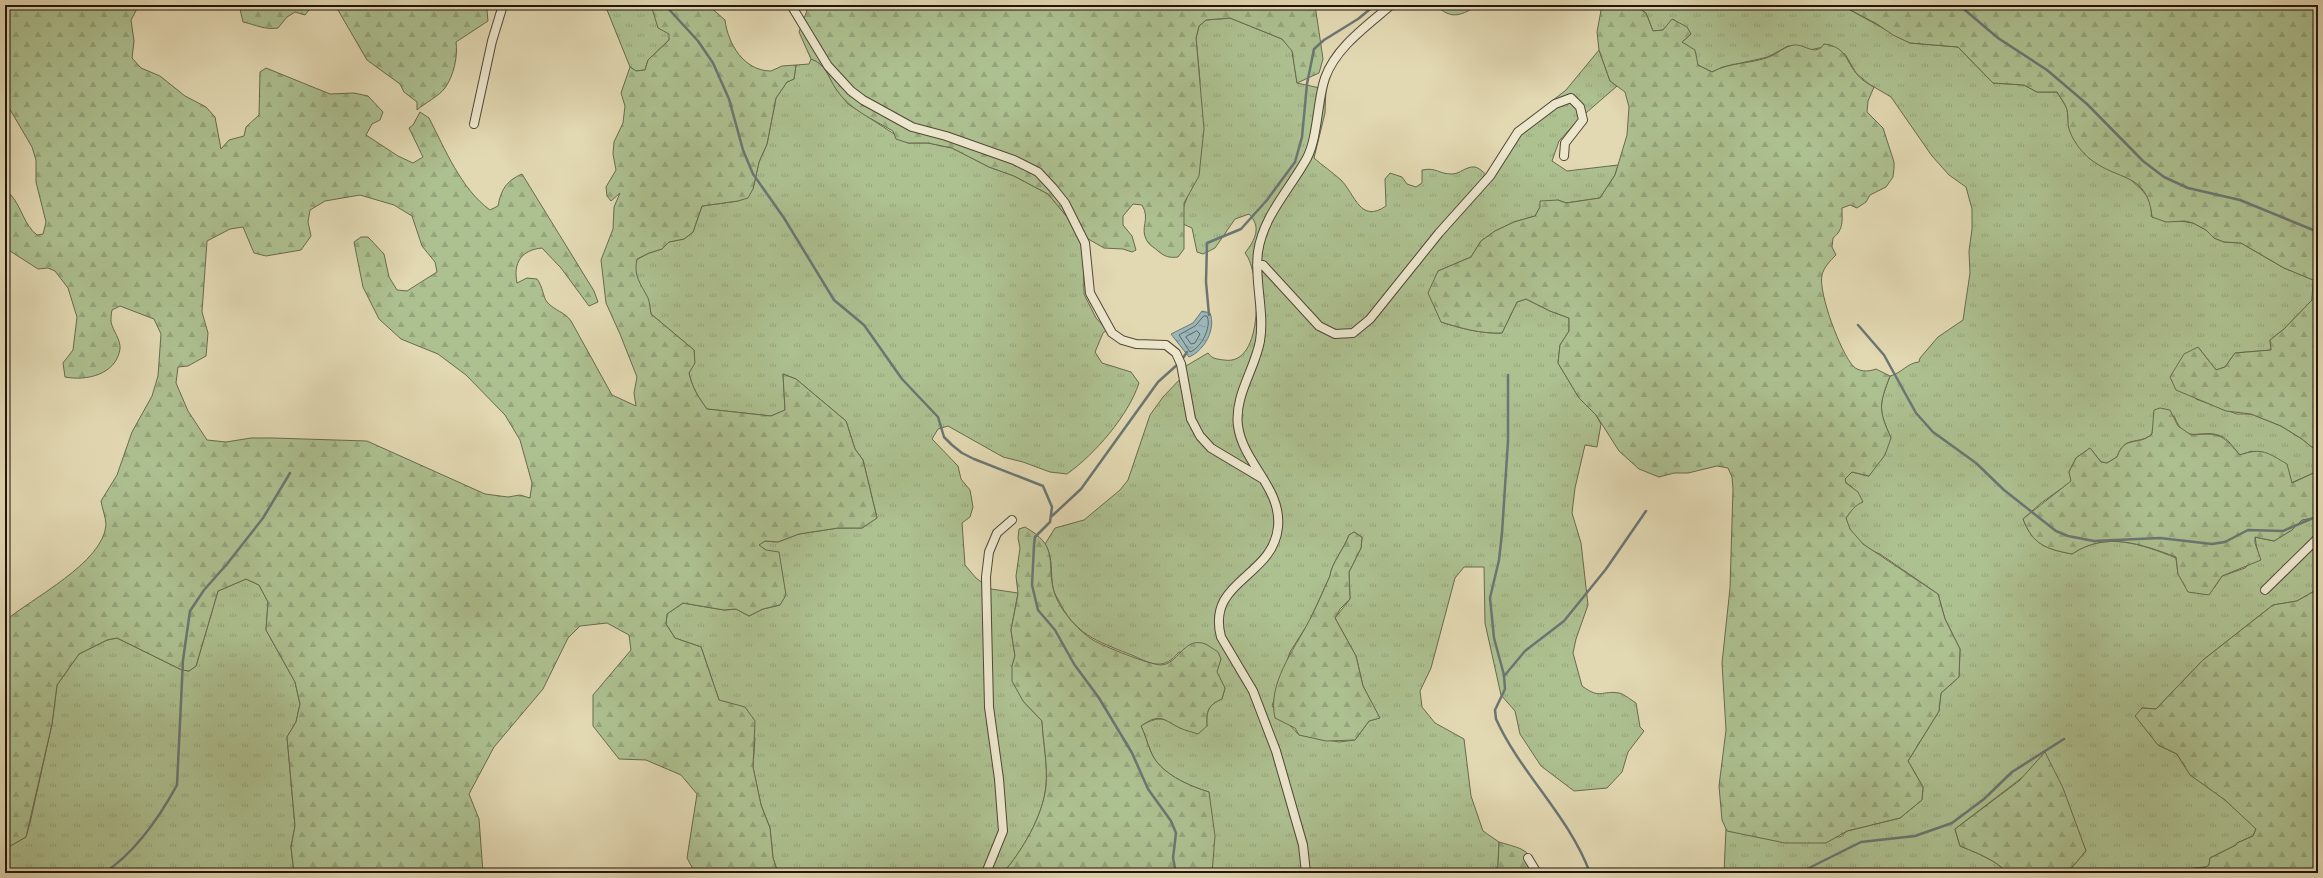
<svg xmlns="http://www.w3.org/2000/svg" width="2323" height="878" font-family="'IM FELL English',serif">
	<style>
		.grass { fill: url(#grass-tufts); stroke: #676a4e; fill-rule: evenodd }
		.forest { fill: url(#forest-firs); stroke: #676a4e; fill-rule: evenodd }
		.water { fill: url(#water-ripples); stroke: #6a7673 }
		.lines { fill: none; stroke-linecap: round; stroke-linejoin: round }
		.shore { stroke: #5e6662; stroke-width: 1 }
		.stream { stroke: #6a7673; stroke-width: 2.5 }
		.minor-casing { stroke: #514635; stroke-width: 10 }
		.minor { stroke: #ece6cd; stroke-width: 8 }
	</style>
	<defs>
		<pattern id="grass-tufts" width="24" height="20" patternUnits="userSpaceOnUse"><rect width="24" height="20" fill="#adc090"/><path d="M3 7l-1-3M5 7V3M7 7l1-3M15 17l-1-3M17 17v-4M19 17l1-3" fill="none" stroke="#95a47b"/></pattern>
		<pattern id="forest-firs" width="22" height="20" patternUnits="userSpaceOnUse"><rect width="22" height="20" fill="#adc090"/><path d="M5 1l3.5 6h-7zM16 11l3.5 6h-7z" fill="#95a47b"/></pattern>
		<pattern id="water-ripples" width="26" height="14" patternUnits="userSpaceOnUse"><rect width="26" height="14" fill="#9bb6b8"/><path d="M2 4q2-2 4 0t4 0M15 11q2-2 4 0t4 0" fill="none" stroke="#859c9d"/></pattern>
	</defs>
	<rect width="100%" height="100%" fill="#e2d8b2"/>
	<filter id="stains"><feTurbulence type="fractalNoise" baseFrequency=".005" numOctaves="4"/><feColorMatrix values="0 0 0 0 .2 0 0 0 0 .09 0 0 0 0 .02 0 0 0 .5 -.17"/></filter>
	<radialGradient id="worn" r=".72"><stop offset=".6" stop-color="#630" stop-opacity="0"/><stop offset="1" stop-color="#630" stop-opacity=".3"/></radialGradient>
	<path class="grass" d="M605,5H651L670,34L669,40L648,60L645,70L636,71L630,67Z
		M1436,5H1479C1461,15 1452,21 1436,5Z
		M1634,5H1841L1910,43L1958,47L1993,83L2024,85L2037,92H2057L2067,108L2069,128L2090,159L2130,179L2142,190L2150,200L2152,217L2193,223L2206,230L2214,238L2224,242L2241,243L2284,268L2314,280L2312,300L2284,329L2270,340L2271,350L2235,353L2225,367L2216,370L2198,347L2196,399L2237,414H2251L2281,426L2302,439L2318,452V471L2291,483L2252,451L2240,455C2235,450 2230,441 2223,437C2201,426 2187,448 2174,416L2153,427L2152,434C2138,446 2125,434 2117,457L2107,463L2101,462L2090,448L2076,458L2069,472L2072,481L2041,503L2023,519C2033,545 2047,549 2072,554C2106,531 2141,544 2176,558L2178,574L2214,588L2222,576L2245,568L2258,555L2255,537L2274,541L2292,530L2302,520L2318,517V589L2297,601L2273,605L2203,660L2156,709L2142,708L2158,745L2177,754L2185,767L2255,825L2256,829L2253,836L2237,843L2236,845L2210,858L2209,865L2206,867L2176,870L2170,873H2067L2086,851L2076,829L2028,773L1955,829L1960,846C1972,851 2001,862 2006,873H1724L1726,828L1728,831L1840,837L1847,831L1900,818L1922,800L1923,787L1908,761L1939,711L1941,693L1959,677L1960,649L1945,619L1938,594L1880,554C1866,549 1848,533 1846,518L1856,504L1862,502L1852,487L1846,483L1845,479L1852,472L1869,476L1891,438C1878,409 1879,405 1890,376C1902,373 1907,363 1919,362L1920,358L1938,337L1963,320L1970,273L1969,251L1972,229V209L1966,187L1949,175L1932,156L1891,97L1869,84L1856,73L1845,54L1823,47L1810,50L1788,46L1768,57L1723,67L1712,72L1698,65L1682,42L1691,34L1673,19L1663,30L1653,31L1646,13Z
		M1230,18L1282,39L1292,50L1297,83L1320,88L1326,87L1325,113L1314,158C1323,166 1332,172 1341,180C1355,194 1360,224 1386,206L1385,179L1390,173L1402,177L1407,184L1416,187L1422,183V170C1437,167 1438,174 1452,174C1460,174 1466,166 1475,167C1480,168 1486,175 1490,178L1516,135L1548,104L1566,90L1599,50L1610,81L1617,86L1579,119L1559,141L1552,161L1567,171L1618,165L1615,175L1600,198L1566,203L1558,200L1540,207L1535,216L1514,222L1495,231L1481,241L1471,257L1438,271L1441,322C1460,328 1481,334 1502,333L1517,302L1526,299L1550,311L1569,318V331L1560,345L1558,363L1579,398L1596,415L1601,424L1597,447L1585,445L1575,488L1572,513L1581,543L1588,605L1576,639L1573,653L1582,686C1601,700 1601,690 1619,693C1624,694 1631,700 1636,703L1640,727L1644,731L1628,752L1622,772L1607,788L1574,791L1541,766L1520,734L1515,711L1501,695L1485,623L1484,567H1464L1455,578L1431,668L1420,691L1422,707L1435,723L1464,739L1471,796L1483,831L1499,842L1498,865L1495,873H1212L1209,792C1189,786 1159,773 1151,752C1147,743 1145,734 1141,726C1157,716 1165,717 1180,728L1207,726C1206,711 1208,705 1222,699L1225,688L1216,672L1221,659L1179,652C1164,670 1153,665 1134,656C1102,643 1078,637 1061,605C1059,600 1054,594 1053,588C1050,571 1054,560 1045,544L1055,528L1084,520L1120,490L1128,480L1150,415L1163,397L1185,374L1186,366L1208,353C1212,359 1217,359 1224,360C1265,367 1261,272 1245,253C1255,240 1262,227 1249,214L1235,219L1215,248L1203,254L1197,252L1192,228L1183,224L1182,211L1187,198L1200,81L1196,38L1199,26L1206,20ZM1354,532L1362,537L1361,548L1349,572L1350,599L1335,618L1356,656L1363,686L1379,718L1369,721L1355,740L1339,742L1299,735L1272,706L1290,652L1309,622L1330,576C1331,564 1344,549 1349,535Z
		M811,59L818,61L824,67L836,89L848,104L908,143H928L952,148L989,167L1014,176L1048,194L1083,236L1084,294L1096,318L1107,330L1103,333L1095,352L1102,363L1131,372L1139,383C1128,416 1095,454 1067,474L1050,472L1023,462L1003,457L948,426L938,429L932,439L958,466L961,479L970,490L973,507L970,517L962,523L965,565L976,578L991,589L1018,593L1011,630L1015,656L1012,666L1023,701L1042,721C1043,742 1048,765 1046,786C1043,816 1022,851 1003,873H778L773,858L770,828L761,805L753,767L755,738L719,700L701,647L675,638L666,624L667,614L683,603L724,610L736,609L749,616L763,609L780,605L766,550L758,545L765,541L778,542L799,534L838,528H862L877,518L863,460L855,449L846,421L796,379L783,374L785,410L771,416L707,409C698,397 692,387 689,373L694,363V350L651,314C648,291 632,284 636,260L649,253L662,249L669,242L684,239L693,232L702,206L738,201L753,189L759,162L767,144L776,98L787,82L794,79L796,65L809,64Z
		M246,579L259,585L268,602L266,630L295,682L300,704L296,722L287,737L295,826L291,847L294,873H5V849L26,837L30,823L52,724L57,685L79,654L107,640L117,638L182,670L189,671L196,666L218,591Z"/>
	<path class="forest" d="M5,5H139L131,20L134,41L132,58L141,68L160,76L185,96L206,107L215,117L221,149L229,140L244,136L246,127L259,115L260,72L266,68L330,94L354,93L368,96L383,112L380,120L372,124L366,135L398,156L413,163L423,157L409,128L413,125L420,112L429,118C445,149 461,189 490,210L498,206C501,190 506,181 522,174L594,291L598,302L589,306L561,268L542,248C521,250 513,263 517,283L527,278L537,279C543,287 543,297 547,302C555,311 565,312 571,321L612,395L636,406L634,393L637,377L620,334L606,303L601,260L613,229L614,207L620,193L611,201L607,196L606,187L616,170L613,154L614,142L623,123L625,106L621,93L630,67L636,71L645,70L648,60L669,40V34L658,28L651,5H708L725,20C728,44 744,71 771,71L782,66L796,65L794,79L787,82L776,98L767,144L759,162L753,189L748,198L738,201L702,206L693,232L684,239L669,242L662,249L649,253L637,259C633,276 641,284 648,298C650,303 650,309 651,314L694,350L695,363L689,373C692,387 698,397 707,409L771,416L785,410L783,374L796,379L846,421L855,449L863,460L877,518L862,528H838L799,534L778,542L765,541L759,545L766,550L779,552L786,595L780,605L763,609L749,616L736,609L724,610L683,603L667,614L666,624L675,638L701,647L719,700L745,707L755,721L753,767L761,805L770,828L773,858L778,873H695L687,858L697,794L681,775L646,760L619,759L593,726V695L631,650L629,635L607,623L580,626L568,638L543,689L494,747L469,794L479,819L483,873H294L291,847L295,826L287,737L296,722L300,704L295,682L266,630L268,602L259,585L246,579L218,591L196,666L189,671L182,670L117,638L107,640L79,654L57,685L52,724L26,837L5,849V621C32,598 103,563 106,525C106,518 102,508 101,501L117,475L132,432L152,396L158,376L161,334L154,319L120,306L112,310C111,314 111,319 111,322C113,331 121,340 120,349C116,375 86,381 65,377L63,363L73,350L77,317L68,288L55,271L48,268L38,269L10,251L5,252V195H11C22,208 24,225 37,235L43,234L46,222L36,182V160L32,147L5,101ZM360,195L394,205L412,216L422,246L435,262L437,272L407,291L397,290L389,277L384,254L368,237H361L354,242L363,287L379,319L401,339L438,354L466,375L505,415L520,440L532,483L530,498L520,495L508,497L485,494L367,441L273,438H251L226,442L207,440L188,411L176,383L178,367L188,366L206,356L208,333L202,312L207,241L230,229L243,227L254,253L266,256L301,250L311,236L308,222L310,210L325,201Z
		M239,5H313L305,15L295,12L287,17L278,28C264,30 257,25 243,22Z
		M335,5H483L487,10L488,21L456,42C458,56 454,75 445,88C439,96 425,103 417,110V102L404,92L400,84L367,60Z
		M809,5H1315L1323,59L1319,73L1297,83L1292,51L1282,39L1230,18L1206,20L1199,26L1196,38L1204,129L1202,147L1199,176L1184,203V249L1178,257C1170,258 1165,257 1158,251C1155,248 1149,245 1147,241C1139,227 1151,220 1142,205L1133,204L1123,216V225L1132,236L1136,250L1132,252L1123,249L1104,248L1083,236L1048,194L1014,176L989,167L952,148L928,143H908L896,139L893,131C872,119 849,109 836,89C828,77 826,64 811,59L799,32Z
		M1602,5H1634L1646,13L1653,31L1663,30L1672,19L1687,27L1691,34L1682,42L1695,50L1698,65L1712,72C1730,62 1751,64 1769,57C1777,54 1785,46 1794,45C1805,44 1816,57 1824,44C1846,47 1845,59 1856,73C1860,79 1868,84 1874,87L1868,101L1867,112L1883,128L1894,162V168L1893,177L1886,187L1870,195L1866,202L1857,208L1850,205L1842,208C1842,221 1844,229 1833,238L1832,247L1836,255C1830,261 1824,267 1822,275C1818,293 1841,353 1853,366C1859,372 1868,372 1876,369L1890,376C1879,405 1878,409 1891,438L1885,455L1869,476L1852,472L1845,479L1846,483L1858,492L1863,502C1855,505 1851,511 1846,518L1850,529L1863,544L1938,594L1945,619L1960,649L1959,677L1941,693L1939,711L1908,761L1923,787L1922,800L1900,818L1847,831L1826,843H1785L1727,831L1722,820L1719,786L1726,730L1722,663L1730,588L1733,489L1732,477L1728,468L1717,466L1688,473H1674L1659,477L1639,469L1619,451L1596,415L1579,398L1558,363L1560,345L1569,331V318L1550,311L1526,299L1517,302L1502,333C1481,334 1460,328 1441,322L1428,293L1438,271L1471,257L1481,241L1495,231L1514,222L1535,216L1540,207V201L1558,200L1566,203L1600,198L1615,175L1627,135L1629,107L1625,92L1610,81L1599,50L1597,32Z
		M1841,5H2318V452L2302,439L2281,426L2251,414L2226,411L2176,390L2170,377L2184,354L2198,347L2216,370L2225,367L2235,353L2271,350L2270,340L2284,329L2312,300L2313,280L2284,268L2241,243L2224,242L2214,238L2206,230L2193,223L2185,221L2166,222L2152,217C2148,172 2117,181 2090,159C2081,152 2072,139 2069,129C2067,122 2069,114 2066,107C2064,102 2060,97 2057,92H2037L2024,85L1993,83L1958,47L1910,43L1893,35L1877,24Z
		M2160,408L2170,410L2178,426L2191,435C2220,433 2220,433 2240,455C2262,447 2268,453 2287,464L2292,483L2318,471V517L2302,520L2292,530L2274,541L2255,537V543L2261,560L2222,576L2209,595L2188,592L2178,574L2176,557C2141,544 2106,531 2072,554C2046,549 2033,545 2023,519L2071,481L2069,472L2076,458L2090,448L2101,462L2107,463L2117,457C2125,434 2138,447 2152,434L2154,410Z
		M1025,527C1058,546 1047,558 1053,588C1057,607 1077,630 1093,640C1103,646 1150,665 1161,665C1178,664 1183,639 1202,643C1207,644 1213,649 1218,652L1221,659L1217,672L1225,688L1222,699C1208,705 1206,711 1207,726L1198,734C1193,732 1186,731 1180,728C1163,720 1161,712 1141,726C1145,734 1147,743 1151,752C1159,773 1189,786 1209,792L1215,836L1212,873H1003C1022,851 1043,816 1046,786C1048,765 1043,742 1042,721L1023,701L1012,681V666L1015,656L1011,630L1018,594L1016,576L1020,548L1018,538L1019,529Z
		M1354,532L1362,537L1361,548L1349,572L1350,599L1340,609L1335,618L1356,656L1363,686L1380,718L1369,721L1355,740L1326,741L1299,735L1295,728L1275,718C1267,684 1294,650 1309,621C1317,606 1323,591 1330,576C1331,564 1344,549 1349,535Z
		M2318,589V873H2170L2176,870L2206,867L2209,865L2210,858L2236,845L2237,843L2253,836L2256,829L2225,800L2190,775L2177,754L2158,745L2135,716L2142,708L2156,709L2203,660L2273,605L2297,601Z
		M2045,752L2063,788L2086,851L2067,873H2006C2001,862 1972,851 1960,846L1955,829L2019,781Z
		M1499,842C1522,849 1530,848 1537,873H1495L1498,865Z"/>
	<path class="water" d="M1202,311L1210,313C1216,329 1205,350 1189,357L1171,334L1193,323Z"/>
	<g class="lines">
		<path class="shore" d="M1204,316H1207C1212,327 1201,348 1190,352L1179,335L1195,326Z
			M1197,331L1200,334L1195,343L1191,344L1186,337Z"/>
		<path class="stream" d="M665,5L698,41L713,63L729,99L743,150L753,174L784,218L834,300L864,325L902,379L938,417L944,437L952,445L962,453L974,459L1043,486L1052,507L1050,522L1035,537L1034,545L1032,585L1038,610L1055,630L1074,664L1099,698L1132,753L1148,789L1171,821L1176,833L1173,858L1176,873
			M1959,5L1998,38L2047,70L2087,104L2143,161L2164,177L2188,188L2240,200L2318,232
			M1209,315L1206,282L1207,243L1241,229L1267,200L1295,162L1302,137L1307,84L1314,49L1324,40L1358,19L1375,5
			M1858,325L1884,355L1916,413L1933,432L1976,463L2004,490L2056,531L2068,536L2094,541L2160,538L2212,544L2225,542L2248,530L2283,531L2318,516
			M1183,358L1187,352
			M1508,375V441L1502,533L1499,560L1490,598L1494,638L1504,675L1505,689L1495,710L1496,719C1521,774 1569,816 1590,873
			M1052,516L1081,489L1158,382L1178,364
			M1505,675L1525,651L1564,621L1606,569L1646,511
			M104,873C136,852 159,818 177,785L183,660L190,611L204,590L227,564L263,518L290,473
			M1799,873L1861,842L1915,836L1952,823L1984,799L2012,772L2064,739"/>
		<defs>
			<path id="minor" d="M791,5L828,66L851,91L863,100L912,127L946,136L1014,160L1038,172L1053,188L1065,203L1085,243L1090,293L1112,333L1122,340L1136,344L1166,345L1176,353L1181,364L1191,419L1200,436L1211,448L1263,479
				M474,124L492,41L503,5
				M1257,265H1263L1319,326L1335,334L1353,333L1370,319L1439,233L1490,176L1518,132L1555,104L1571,98L1580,107L1583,120L1565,143L1564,156
				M2265,590L2318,538
				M1528,858L1537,873
				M986,873L1003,831L999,779L989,707L986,577L989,552L997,533L1012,520
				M1306,873L1303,845L1276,751L1253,691L1221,637C1206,580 1273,578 1278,527C1282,488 1243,463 1238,426C1234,396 1255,369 1260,341C1265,312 1254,281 1258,252C1263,216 1290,189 1307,158C1318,137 1317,101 1325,78C1336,47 1367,26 1391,5"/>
		</defs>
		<use href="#minor" class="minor-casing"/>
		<use href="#minor" class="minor"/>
	</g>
	<rect width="2323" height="878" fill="none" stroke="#e2d8b2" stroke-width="20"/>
	<rect x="6" y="6" width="2311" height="866" fill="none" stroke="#21150b" stroke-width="2"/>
	<rect x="10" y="10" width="2303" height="858" fill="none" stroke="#21150b"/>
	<rect width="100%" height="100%" filter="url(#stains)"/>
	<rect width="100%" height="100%" fill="url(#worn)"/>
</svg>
